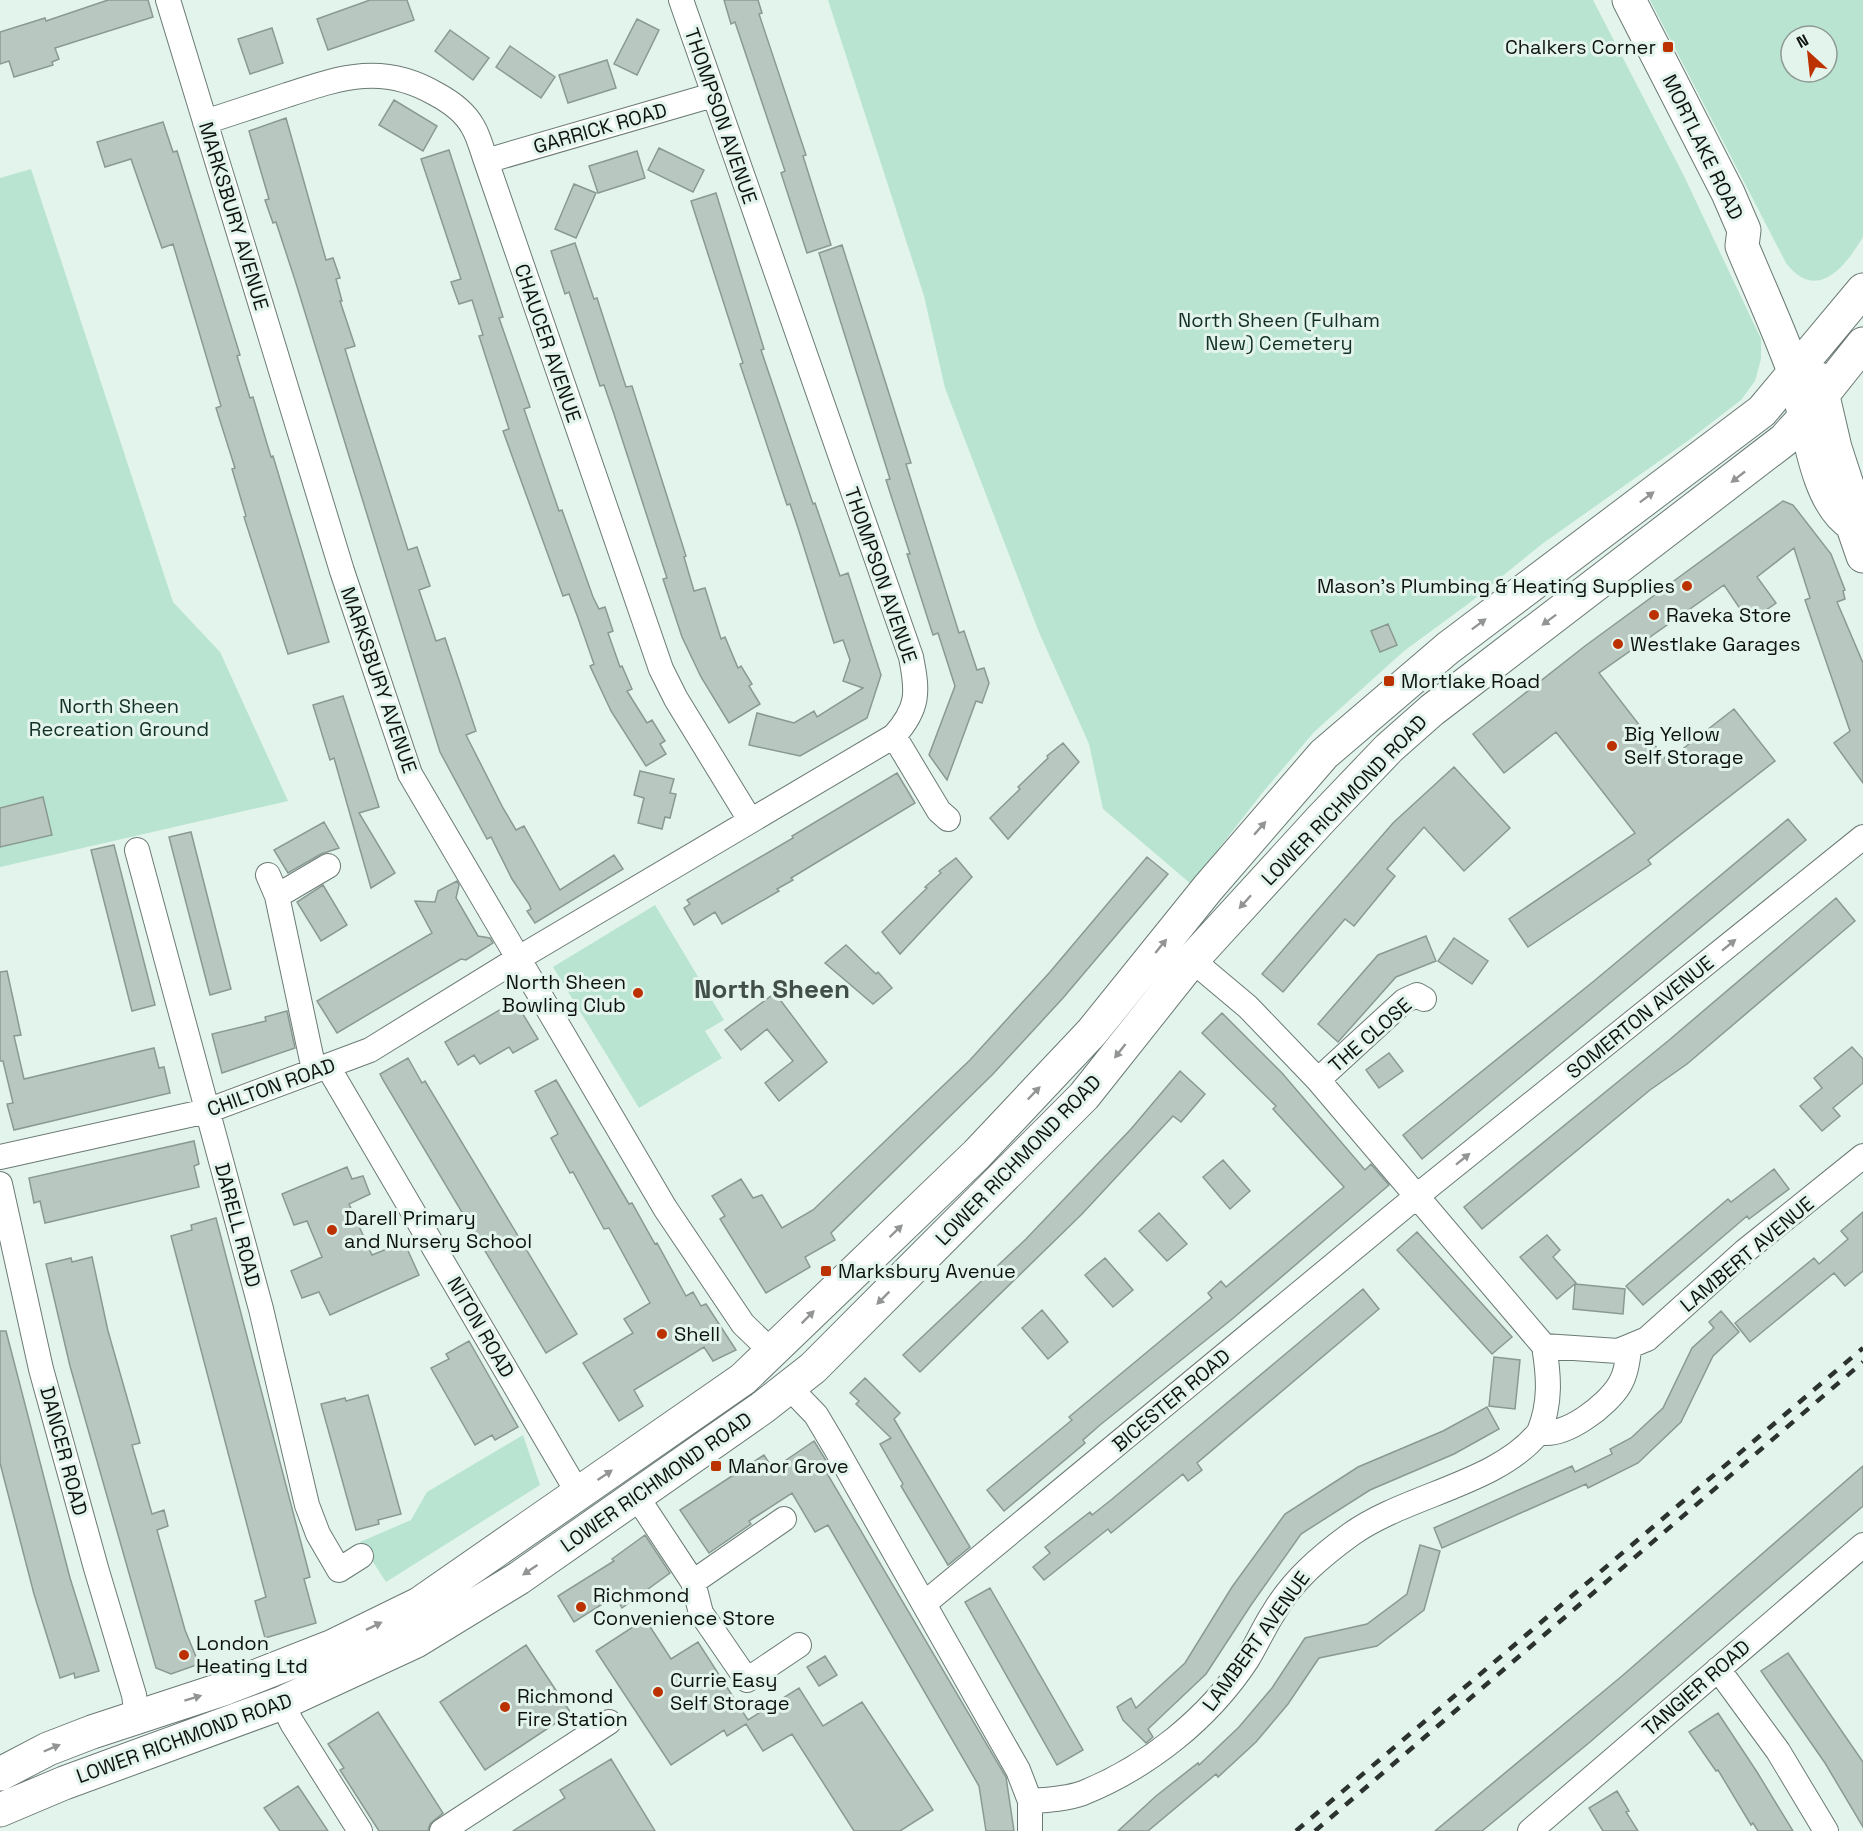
<svg xmlns="http://www.w3.org/2000/svg" width="1863" height="1831" font-family="'Space Grotesk',sans-serif">
	<style>
		.green { fill: #b9e4d2; fill-rule: evenodd }
		.building { fill: #b8c8c1; stroke: #8a9a93; stroke-width: 1.5 }
		.lines { fill: none; stroke-linecap: round; stroke-linejoin: round }
		.minor-casing { stroke: #6b7a74; stroke-width: 26 }
		.trunk-casing { stroke: #6b7a74; stroke-width: 35 }
		.minor { stroke: #fff; stroke-width: 24 }
		.trunk { stroke: #fff; stroke-width: 33 }
		.rail { stroke: #2b322f; stroke-width: 4.5; stroke-dasharray: 10 10; stroke-linecap: butt }
		.oneway { fill: #939594 }
		.poi-dot { fill: #bb3200; stroke: #e3f4ed; stroke-width: 2 }
		.labels { text-anchor: middle; stroke-width: 6; stroke-linejoin: round; paint-order: stroke }
		.poi-label { font-size: 20px; fill: #0e1311; stroke: #e3f4ed; text-anchor: start }
		.street-label { font-size: 20px; fill: #0e1311; stroke: #e3f4ed }
		.park-label { font-size: 20px; fill: #133027; stroke: #e3f4ed }
		.district-label { font-size: 26px; font-weight: bold; fill: #414e49; stroke: #e3f4ed }
	</style>
	<rect width="100%" height="100%" fill="#e3f4ed"/>
	<path class="green" d="M828,0H1593L1684,176L1761,339V359L1755,381L1741,400L1689,440L1542,544L1468,604L1404,651L1363,688L1314,732L1263,792L1191,884L1103,809L1089,744L1038,630L945,388L924,296Z
		M1650,0H1863V237C1845,267 1817,303 1786,263ZM1791,36H1827V72H1791Z
		M31,169L173,602L220,652L288,801L0,867V178Z
		M655,905L724,1020L705,1031L722,1058L639,1108L553,967Z
		M523,1435L540,1485L386,1582L360,1542L411,1520L427,1492Z"/>
	<path class="building" d="M108,0H148L153,17L55,48L59,59L52,62L53,65L14,77L9,61L0,64V32L45,18L46,21Z
		M370,0H407L414,20L328,50L317,19Z
		M724,0H758L762,13L759,14L806,155L803,156L831,245L807,253L781,173L785,171L735,22L731,24Z
		M637,19L659,30L637,75L614,64Z
		M272,28L283,63L250,74L238,39Z
		M450,30L489,58L473,80L435,51Z
		M510,46L555,77L541,98L496,67Z
		M607,60L616,88L568,103L559,75Z
		M394,100L437,126L423,151L379,125Z
		M286,118L326,260L333,258L340,278L336,279L342,301H340L355,346L345,349L360,398L408,550L417,547L430,586L419,590L436,641L445,638L476,731L466,735L503,808L516,830L524,826L560,890L614,855L623,869L535,923L527,911L531,909L529,904L512,879L491,837L487,839L440,752L295,280L276,222L273,223L265,200L269,199L249,131Z
		M163,122L173,152L177,151L240,355L237,356L250,398L253,397L271,457L273,456L329,642L288,654L244,517L246,516L232,469L235,468L216,408L221,406L173,244L162,248L131,159L105,167L97,142Z
		M659,148L704,170L693,192L648,170Z
		M449,150L503,317L499,318L530,407L524,409L559,511L562,510L593,597L599,609L605,607L613,631L608,633L620,667L622,666L632,689L627,691L647,723L652,720L665,741L660,744L666,754L646,766L611,711L590,666L594,664L578,618L569,594L563,596L503,431L509,429L479,336L483,335L472,300L459,304L451,282L461,279L421,159Z
		M637,151L645,178L598,193L589,166Z
		M574,184L596,193L576,238L555,229Z
		M716,193L764,349L761,350L813,504L815,503L840,576L848,573L881,675L867,718L800,756L749,745L757,713L794,723L814,711L817,717L863,688L843,681L850,660L843,640L834,643L798,528L790,504L787,505L740,364L743,363L691,201Z
		M575,243L594,299L597,298L626,387L632,386L686,556L684,557L694,591L705,588L721,639L725,637L738,668L741,666L752,684L749,686L760,704L729,723L701,677L682,637L663,579L667,578L614,414L604,385L600,386L569,292L565,294L551,251Z
		M842,245L911,463L906,464L959,633L964,631L977,670L984,668L989,683L982,703L976,701L947,780L929,755L955,686L938,633L933,635L907,554H910L886,480L890,479L819,253Z
		M1783,501L1793,505L1831,554L1845,590L1843,591L1845,599L1837,602L1863,663V783L1834,743L1850,731L1805,600L1810,598L1794,548L1757,577L1776,603L1749,622L1724,585L1599,673L1667,761L1734,709L1775,761L1648,860L1651,864L1528,947L1509,919L1635,833L1556,732L1504,773L1473,734L1585,646Z
		M1388,624L1397,645L1380,652L1371,631Z
		M343,696L379,807L359,813L395,873L371,888L334,758L330,760L313,705Z
		M1063,743L1079,762L1008,839L990,818L1020,789L1018,787L1048,758L1047,756Z
		M1454,767L1510,828L1464,871L1424,827L1387,869L1395,876L1354,926L1345,919L1283,992L1262,974L1393,823Z
		M640,771L674,779L670,793L676,794L670,818L665,817L662,829L638,823L644,798L634,795Z
		M897,773L915,803L791,878L793,880L777,889L779,891L722,924L715,912L694,925L684,908L690,904L687,900L793,838L792,836Z
		M43,797L52,835L0,847V808Z
		M1788,819L1806,840L1422,1159L1403,1135L1594,981Z
		M324,822L339,848L321,854L288,873L274,850Z
		M191,832L231,989L210,995L169,837Z
		M114,845L155,1005L132,1011L91,850Z
		M1147,857L1168,874L1063,998L993,1074L831,1233L835,1240L805,1257L810,1267L766,1293L720,1219L725,1216L712,1196L741,1179L753,1198L762,1195L782,1228L813,1210L970,1060L1050,972Z
		M956,858L972,877L900,954L882,932L927,888L925,887L941,873L939,871Z
		M457,881L459,885L456,898L478,936L490,938L493,943L466,960L461,959L337,1033L317,1001L432,933L415,901L435,902L438,891Z
		M323,885L347,925L321,941L297,902Z
		M1836,898L1855,921L1687,1064L1650,1090L1482,1229L1464,1207L1668,1041Z
		M1426,936L1436,961L1396,977L1338,1042L1318,1024L1378,955Z
		M1454,938L1488,961L1472,984L1438,961Z
		M846,945L876,974L878,972L892,988L873,1004L825,963Z
		M7,971L21,1035L14,1036L24,1079L154,1048L159,1068L164,1067L170,1093L14,1130L7,1104L13,1103L3,1061H0V972Z
		M775,993L827,1062L779,1101L765,1083L793,1061L767,1029L741,1050L725,1030Z
		M515,1001L538,1039L513,1053L509,1047L480,1064L474,1055L458,1065L445,1042Z
		M287,1011L295,1048L222,1073L212,1034L266,1021L265,1017Z
		M1222,1013L1282,1073L1365,1170L1371,1164L1389,1185L1231,1320L1100,1425L1083,1440L1085,1443L1004,1511L987,1490L1072,1420L1069,1417L1212,1298L1208,1293L1221,1281L1226,1287L1344,1187L1273,1109L1276,1106L1202,1033Z
		M1852,1047L1863,1059V1083L1833,1108L1840,1116L1822,1131L1800,1106L1822,1088L1814,1078Z
		M1389,1053L1403,1071L1379,1088L1366,1070Z
		M408,1058L422,1083L425,1081L577,1334L546,1353L383,1080L380,1074Z
		M1180,1071L1205,1094L1181,1122L1173,1116L1082,1214L920,1372L903,1355L1026,1239L1131,1129Z
		M556,1080L629,1204L632,1203L655,1244L657,1243L686,1296L693,1292L701,1306L706,1304L736,1350L713,1361L704,1347L634,1390L643,1406L619,1421L583,1363L633,1333L624,1319L650,1303L609,1228L604,1229L573,1172L570,1173L551,1138L558,1134L535,1091Z
		M194,1141L199,1164L194,1166L199,1187L45,1223L40,1201L34,1203L29,1178Z
		M1223,1160L1250,1191L1230,1209L1203,1177Z
		M347,1167L352,1179L363,1176L370,1194L349,1204L372,1255L404,1242L419,1275L330,1315L319,1292L302,1298L291,1271L322,1257L307,1221L294,1225L282,1194Z
		M1774,1169L1789,1189L1749,1219L1747,1216L1643,1305L1626,1286L1728,1199L1731,1202Z
		M1863,1212V1271L1845,1286L1834,1273L1750,1342L1735,1323L1814,1258L1819,1264L1848,1239L1841,1231Z
		M1159,1213L1187,1244L1167,1261L1139,1231Z
		M216,1218L310,1577L304,1579L316,1623L265,1638L255,1601L266,1597L171,1236L192,1230L191,1225Z
		M1417,1232L1512,1337L1492,1354L1397,1250Z
		M1547,1235L1560,1250L1553,1257L1576,1283L1557,1299L1520,1257Z
		M92,1257L108,1331L140,1443L132,1445L152,1514L164,1510L168,1526L157,1530L185,1630L199,1664L171,1674L156,1668L70,1366L46,1264L71,1258L72,1262Z
		M1105,1258L1133,1290L1113,1307L1085,1275Z
		M1575,1284L1625,1289L1623,1314L1573,1309Z
		M1363,1289L1379,1309L1197,1463L1202,1470L1188,1481L1183,1474L1111,1533L1108,1529L1044,1580L1033,1567L1050,1553L1045,1547L1090,1512L1092,1515L1111,1500Z
		M1042,1310L1068,1342L1048,1359L1022,1328Z
		M1721,1311L1739,1332L1713,1356L1681,1422L1638,1463L1588,1488L1586,1484L1442,1548L1434,1528L1572,1466L1575,1472L1612,1454L1610,1449L1631,1438L1663,1408L1692,1348L1714,1328L1709,1322Z
		M0,1331H6L70,1578L99,1671L75,1678L74,1673L60,1678L34,1594L0,1463Z
		M469,1341L518,1427L495,1440L492,1435L475,1445L431,1368L449,1359L446,1354Z
		M1494,1357L1520,1360L1515,1409L1489,1406Z
		M865,1378L900,1413L894,1419L970,1547L948,1565L901,1486L903,1484L880,1444L891,1438L856,1404L859,1401L850,1393Z
		M368,1395L401,1514L378,1520L379,1524L356,1530L321,1404L345,1398L346,1401Z
		M1487,1407L1499,1429L1454,1454L1370,1490L1301,1534L1251,1605L1206,1674L1148,1729L1153,1737L1146,1743L1123,1720L1117,1707L1131,1698L1136,1708L1185,1663L1232,1587L1285,1514L1358,1467L1443,1431Z
		M814,1441L830,1467L825,1470L1006,1777L1014,1831H986L979,1786L828,1525L815,1532L792,1493L749,1521L751,1524L709,1553L680,1510L764,1455L773,1469Z
		M1863,1466V1506L1590,1742L1482,1831H1435L1622,1676Z
		M645,1535L670,1573L622,1608L615,1596L574,1622L558,1596L614,1561L612,1559Z
		M1420,1545L1440,1551L1424,1610L1377,1646L1319,1658L1288,1704L1256,1742L1218,1777L1216,1774L1148,1831H1118L1156,1796L1198,1763L1199,1765L1239,1727L1272,1688L1305,1638L1367,1624L1407,1594Z
		M990,1588L1083,1750L1057,1765L965,1602Z
		M645,1619L671,1659L698,1642L748,1720L799,1688L823,1726L862,1702L933,1810L900,1831H854L792,1734L763,1751L746,1724L727,1736L724,1730L671,1765L596,1651Z
		M526,1645L571,1713L485,1770L440,1702Z
		M1788,1653L1863,1762V1827L1825,1763L1761,1671Z
		M825,1656L837,1675L819,1686L807,1667Z
		M378,1712L443,1813L430,1824L428,1831H379L340,1770L344,1768L328,1744Z
		M1718,1713L1757,1772L1793,1831H1758L1753,1823L1751,1825L1718,1770L1716,1771L1689,1732Z
		M611,1759L655,1831H513L565,1798L560,1790Z
		M298,1786L328,1831H280L264,1808Z
		M1617,1791L1629,1811L1626,1812L1638,1831H1603L1589,1808Z"/>
	<g class="lines">
		<defs>
			<path id="minor" d="M168,0L342,571L410,774L665,1208L743,1324L773,1353
				M205,122C232,113 260,104 287,95C342,77 383,63 436,94C451,102 465,112 473,127C479,137 482,150 486,161L661,669L676,699L750,820
				M486,161L713,95
				M894,736L939,811L948,819
				M137,850L261,1309L307,1505L318,1534L339,1570L361,1556
				M268,875L277,896L314,1070
				M277,896L328,866
				M1192,960L1248,1007L1318,1080L1544,1346
				M328,1067L578,1493
				M1318,1080L1404,1001L1417,995L1424,999
				M0,1157L207,1111L370,1050L519,958L894,736C919,708 918,692 911,657L681,0
				M0,1184L41,1369L96,1568L134,1695L137,1716
				M1629,1348C1628,1360 1626,1374 1620,1384C1608,1405 1564,1439 1539,1432C1551,1403 1549,1376 1544,1346L1618,1351L1647,1339L1745,1251L1863,1156
				M788,1386L816,1415L835,1447L1018,1770L1030,1801V1831
				M637,1497L693,1582L701,1613L747,1680L799,1645
				M693,1582L784,1519
				M925,1603L1417,1196L1863,837
				M1718,1669L1778,1751L1826,1831
				M282,1703L292,1723L360,1831
				M1030,1801C1047,1800 1067,1799 1083,1793C1149,1766 1208,1719 1247,1660C1257,1644 1264,1627 1274,1612C1293,1580 1320,1557 1350,1535C1405,1495 1498,1484 1539,1432
				M442,1831L609,1722
				M1530,1831L1863,1545"/>
			<path id="trunk" d="M1629,0L1728,193L1744,230L1742,246C1759,287 1778,328 1793,369C1807,410 1813,501 1852,524
				M1819,379L1835,448L1856,512L1852,524L1863,556
				M0,1774L48,1749L92,1732L226,1688L333,1646L419,1604L743,1379L977,1154L1092,1032L1208,888L1324,754L1448,648L1762,411L1863,290
				M0,1810L64,1783L282,1703L416,1641L519,1578L762,1408L813,1368L1084,1096L1192,960L1322,818L1389,748L1432,710L1784,440L1804,418L1863,344"/>
		</defs>
		<use href="#minor" class="minor-casing"/>
		<use href="#trunk" class="trunk-casing"/>
		<use href="#minor" class="minor"/>
		<use href="#trunk" class="trunk"/>
		<path class="rail" d="M1296,1831L1863,1348
			M1315,1831L1863,1362"/>
	</g>
	<defs><path id="oneway-solid" d="M-6-.8H1V-3.2L6.5 0L1 3.2V.8H-6Z" transform="scale(1.5)"/></defs>
	<g class="oneway">
		<use href="#oneway-solid" transform="translate(1738 477) rotate(142)"/>
		<use href="#oneway-solid" transform="translate(1647 497) rotate(-37)"/>
		<use href="#oneway-solid" transform="translate(1549 620) rotate(143)"/>
		<use href="#oneway-solid" transform="translate(1479 624) rotate(-37)"/>
		<use href="#oneway-solid" transform="translate(1260 828) rotate(-49)"/>
		<use href="#oneway-solid" transform="translate(1245 902) rotate(132)"/>
		<use href="#oneway-solid" transform="translate(1729 945) rotate(-39)"/>
		<use href="#oneway-solid" transform="translate(1161 946) rotate(-51)"/>
		<use href="#oneway-solid" transform="translate(1120 1051) rotate(128)"/>
		<use href="#oneway-solid" transform="translate(1034 1093) rotate(-46)"/>
		<use href="#oneway-solid" transform="translate(1463 1159) rotate(-39)"/>
		<use href="#oneway-solid" transform="translate(896 1231) rotate(-44)"/>
		<use href="#oneway-solid" transform="translate(883 1298) rotate(135)"/>
		<use href="#oneway-solid" transform="translate(808 1317) rotate(-45)"/>
		<use href="#oneway-solid" transform="translate(605 1475) rotate(-34)"/>
		<use href="#oneway-solid" transform="translate(530 1570) rotate(146)"/>
		<use href="#oneway-solid" transform="translate(374 1626) rotate(-26)"/>
		<use href="#oneway-solid" transform="translate(193 1698) rotate(-17)"/>
		<use href="#oneway-solid" transform="translate(52 1748) rotate(-23)"/>
	</g>
	<g class="poi-dot">
		<rect x="1662" y="41" width="12" height="12" rx="3"/>
		<circle cx="1687" cy="586" r="6"/>
		<circle cx="1654" cy="615" r="6"/>
		<circle cx="1618" cy="644" r="6"/>
		<rect x="1383" y="675" width="12" height="12" rx="3"/>
		<circle cx="1612" cy="746" r="6"/>
		<circle cx="638" cy="993" r="6"/>
		<circle cx="332" cy="1230" r="6"/>
		<rect x="820" y="1265" width="12" height="12" rx="3"/>
		<circle cx="662" cy="1334" r="6"/>
		<rect x="710" y="1460" width="12" height="12" rx="3"/>
		<circle cx="581" cy="1607" r="6"/>
		<circle cx="184" cy="1655" r="6"/>
		<circle cx="658" cy="1692" r="6"/>
		<circle cx="505" cy="1707" r="6"/>
	</g>
	<g class="labels">
		<g class="poi-label">
			<text x="1656" y="54" text-anchor="end">Chalkers Corner</text>
			<text x="1675" y="593" text-anchor="end">Mason's Plumbing &amp; Heating Supplies</text>
			<text x="1666" y="622">Raveka Store</text>
			<text x="1630" y="651">Westlake Garages</text>
			<text x="1401" y="688">Mortlake Road</text>
			<text x="1624" y="741">Big Yellow<tspan x="1624" dy="23">Self Storage</tspan></text>
			<text x="626" y="989" text-anchor="end">North Sheen<tspan x="626" dy="23">Bowling Club</tspan></text>
			<text x="344" y="1225">Darell Primary<tspan x="344" dy="23">and Nursery School</tspan></text>
			<text x="838" y="1278">Marksbury Avenue</text>
			<text x="674" y="1341">Shell</text>
			<text x="728" y="1473">Manor Grove</text>
			<text x="593" y="1602">Richmond<tspan x="593" dy="23">Convenience Store</tspan></text>
			<text x="196" y="1650">London<tspan x="196" dy="23">Heating Ltd</tspan></text>
			<text x="670" y="1687">Currie Easy<tspan x="670" dy="23">Self Storage</tspan></text>
			<text x="517" y="1703">Richmond<tspan x="517" dy="23">Fire Station</tspan></text>
		</g>
		<g class="street-label">
			<text transform="translate(721 116) rotate(71)" y="7">THOMPSON AVENUE</text>
			<text transform="translate(600 128) rotate(-16)" y="7">GARRICK ROAD</text>
			<text transform="translate(1703 147) rotate(64)" y="7">MORTLAKE ROAD</text>
			<text transform="translate(234 216) rotate(73)" y="7">MARKSBURY AVENUE</text>
			<text transform="translate(548 343) rotate(71)" y="7">CHAUCER AVENUE</text>
			<text transform="translate(881 575) rotate(71)" y="7">THOMPSON AVENUE</text>
			<text transform="translate(379 680) rotate(71)" y="7">MARKSBURY AVENUE</text>
			<text transform="translate(1344 800) rotate(-46)" y="7">LOWER RICHMOND ROAD</text>
			<text transform="translate(1640 1017) rotate(-39)" y="7">SOMERTON AVENUE</text>
			<text transform="translate(1370 1035) rotate(-41)" y="7">THE CLOSE</text>
			<text transform="translate(271 1087) rotate(-20)" y="7">CHILTON ROAD</text>
			<text transform="translate(1018 1160) rotate(-46)" y="7">LOWER RICHMOND ROAD</text>
			<text transform="translate(238 1225) rotate(75)" y="7">DARELL ROAD</text>
			<text transform="translate(1747 1254) rotate(-40)" y="7">LAMBERT AVENUE</text>
			<text transform="translate(481 1327) rotate(60)" y="7">NITON ROAD</text>
			<text transform="translate(1171 1400) rotate(-40)" y="7">BICESTER ROAD</text>
			<text transform="translate(64 1451) rotate(75)" y="7">DANCER ROAD</text>
			<text transform="translate(656 1482) rotate(-35)" y="7">LOWER RICHMOND ROAD</text>
			<text transform="translate(1256 1641) rotate(-54)" y="7">LAMBERT AVENUE</text>
			<text transform="translate(1696 1688) rotate(-41)" y="7">TANGIER ROAD</text>
			<text transform="translate(184 1738) rotate(-20)" y="7">LOWER RICHMOND ROAD</text>
		</g>
		<g class="park-label">
			<text x="1279" y="327">North Sheen (Fulham<tspan x="1279" dy="23">New) Cemetery</tspan></text>
			<text x="119" y="713">North Sheen<tspan x="119" dy="23">Recreation Ground</tspan></text>
		</g>
		<g class="district-label">
			<text x="772" y="998">North Sheen</text>
		</g>
	</g>
	<g transform="translate(1809 54) rotate(333)"><circle r="28" fill="#e3f4ed" stroke="#8e9a95" stroke-width="1.5"/>
	<path d="M0-4.5L10 22L0 15L-10 22Z" fill="#bb3200"/>
	<text y="-9" font-size="16" font-weight="bold" text-anchor="middle" fill="#0e1311">N</text>
	</g>
</svg>
